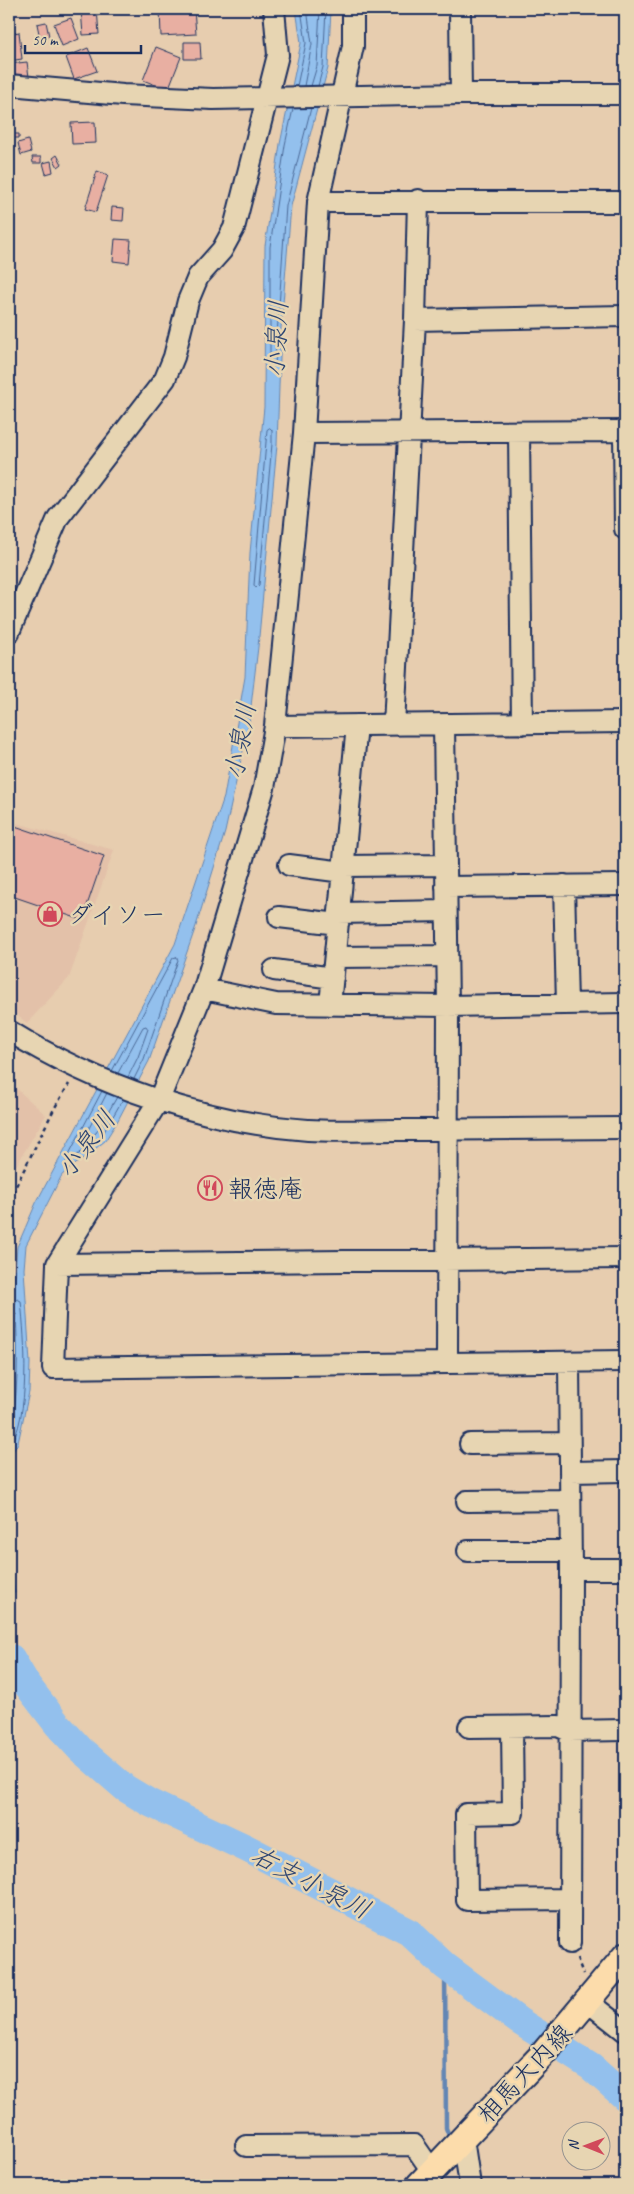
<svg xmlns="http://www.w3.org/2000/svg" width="634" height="2194" font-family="Caveat,'Klee One',sans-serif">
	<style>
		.built { fill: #e3c1a9 }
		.water { fill: #93c0ed; stroke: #6386b4 }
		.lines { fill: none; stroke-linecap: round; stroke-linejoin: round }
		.shore { stroke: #4b6997; stroke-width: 1 }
		.stream { stroke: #6386b4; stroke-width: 4.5 }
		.river { stroke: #93c0ed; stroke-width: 28 }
		.building { fill: #e8afa2; stroke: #1b2f5e }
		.minor-casing { stroke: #1b2f5e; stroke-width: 24 }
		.major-casing { stroke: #1b2f5e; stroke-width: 29 }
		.path { stroke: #1b2f5e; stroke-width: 2.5; stroke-dasharray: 4 4; stroke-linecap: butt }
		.minor { stroke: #e7d5b2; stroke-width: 20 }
		.major { stroke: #fcdcab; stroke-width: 25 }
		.labels { text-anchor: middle; stroke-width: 5; stroke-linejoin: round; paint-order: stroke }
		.poi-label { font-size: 25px; fill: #1b2f5e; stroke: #e7d5b2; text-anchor: start }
		.street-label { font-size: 25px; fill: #1b2f5e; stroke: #e7d5b2 }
		.water-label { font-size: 26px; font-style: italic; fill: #2d4573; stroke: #e7d5b2 }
	</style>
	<rect width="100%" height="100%" fill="#e7cdaf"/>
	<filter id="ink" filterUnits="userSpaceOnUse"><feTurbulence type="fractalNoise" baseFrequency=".02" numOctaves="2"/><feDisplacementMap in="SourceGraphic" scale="10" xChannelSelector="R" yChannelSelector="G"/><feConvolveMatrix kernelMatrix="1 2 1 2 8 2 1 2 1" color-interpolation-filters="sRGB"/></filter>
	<g filter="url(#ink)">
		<path class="built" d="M9,821L114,850L69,978L27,1023L9,1009Z
			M9,1082L46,1115L9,1178Z"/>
		<path class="water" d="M296,9H331L328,68L291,206L281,328L277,445L258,647L249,723L225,832L196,926L149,1061L117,1122L105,1141L62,1175L26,1245L24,1269L30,1363L29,1392L18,1443L9,1458V1342L17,1247L36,1203L175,944L224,797L245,677L250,553L264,407L265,246L280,144L301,43Z
			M9,1561L15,1593L9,1592Z"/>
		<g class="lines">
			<path class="shore" d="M297,86L306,43L301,9
				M304,86L312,44L307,9
				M311,86L317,66L320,9
				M318,86L323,67L326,9
				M293,109L285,145L270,247V364L272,367L275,364L286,206L311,108
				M270,428L272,430V444L259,585L256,588L254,585L267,430Z
				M112,1071L173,958L176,957L178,960L144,1059L134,1079
				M118,1073L143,1027L146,1026L148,1029L138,1057L128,1077
				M102,1091L66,1160L67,1163L101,1137L123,1099
				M107,1093L85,1136L86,1139L96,1133L117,1097
				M9,1306L14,1305L17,1299L21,1301C25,1340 31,1415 9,1449
				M9,1312L16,1314C18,1356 19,1395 9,1436
				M9,1327L11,1364L9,1398"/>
			<path class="stream" d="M445,1966L446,2128L451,2141"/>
			<path class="river" d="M11,1658L27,1685L57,1724L80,1749L125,1788L150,1803L246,1848L409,1932L445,1966L519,2021L591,2067L625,2097"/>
		</g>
		<path class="building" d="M81,9H97L99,34L83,35Z
			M160,9H194L196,34L161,36Z
			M71,18L79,39L62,46L54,24Z
			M46,22L49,36L40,38L37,24Z
			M19,32L22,59L9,61V34Z
			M184,42H200L201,59H184Z
			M156,47L181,57L168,90L143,80Z
			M88,48L97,71L74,79L66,57Z
			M27,62L29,77L11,79L9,64Z
			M95,122L96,143L72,144L71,123Z
			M10,134H19V138H10Z
			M28,140L31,152L21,155L18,143Z
			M57,155L62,164L58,167L53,158Z
			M32,157H41V163H33Z
			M51,161L53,172L46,174L43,163Z
			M97,171L108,175L96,212L85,209Z
			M112,207L124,208L123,221L111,220Z
			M115,239L131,240L129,263L113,261Z
			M9,824L104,856L82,920L9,895Z"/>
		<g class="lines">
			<defs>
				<path id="minor" d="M353,9V46L318,202L304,433L275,726L264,788L204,989L159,1100L57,1264L53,1368L447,1363
					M460,9L461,94
					M9,85L123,95L213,99L461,94H625
					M318,202H625
					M415,320L625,316
					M624,431L625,529
					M519,432L522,724
					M304,433L625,431
					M9,632L58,518L165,379L174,357L188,301L198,277L222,250L234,228L278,55L274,9
					M394,725L415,320L418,200
					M444,725L448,1006L447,1363L625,1361
					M275,726L625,722
					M289,865L343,872
					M343,866L446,865
					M564,885L567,1004
					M446,887L625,885
					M339,913L446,911
					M279,917L338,924
					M335,957L447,956
					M274,970L333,978
					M204,989L276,1004L448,1006L625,1003
					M330,1005L357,725
					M9,1031C96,1085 205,1123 308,1130C338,1132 368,1130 398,1130C474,1130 550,1129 625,1128
					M57,1264L625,1258
					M569,1363L571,1569L570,1943
					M470,1444L569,1443
					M570,1472L625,1471
					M467,1501L570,1500
					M468,1551H571
					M571,1569H625
					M469,1727L558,1726L569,1731L625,1730
					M512,1727L513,1813L466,1814L467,1900L570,1899
					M588,2002L625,2031
					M463,2139L470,2185
					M246,2146L414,2145L432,2171"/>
				<path id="major" d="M419,2185L542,2055L625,1956"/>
			</defs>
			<use href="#minor" class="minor-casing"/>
			<use href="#major" class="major-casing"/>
			<path class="path" d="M9,1200L54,1109L69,1084
				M577,1958L583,1974"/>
			<use href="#minor" class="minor"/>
			<use href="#major" class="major"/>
		</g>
	</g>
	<defs>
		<symbol id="shop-ring" viewBox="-11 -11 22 22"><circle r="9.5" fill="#e7d5b2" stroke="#d1495b" stroke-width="1.5"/><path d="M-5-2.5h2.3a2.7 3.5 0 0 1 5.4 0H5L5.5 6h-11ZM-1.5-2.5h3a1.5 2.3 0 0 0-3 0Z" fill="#d1495b"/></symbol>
		<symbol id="restaurant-ring" viewBox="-11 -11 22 22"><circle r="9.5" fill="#e7d5b2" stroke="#d1495b" stroke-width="1.5"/><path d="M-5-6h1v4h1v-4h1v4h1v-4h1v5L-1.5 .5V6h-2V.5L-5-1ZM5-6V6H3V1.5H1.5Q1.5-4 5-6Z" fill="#d1495b"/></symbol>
	</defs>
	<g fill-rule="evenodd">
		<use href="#shop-ring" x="36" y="900" width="28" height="28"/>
		<use href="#restaurant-ring" x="196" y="1174" width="28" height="28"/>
	</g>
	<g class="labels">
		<g class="poi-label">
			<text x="68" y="923">ダイソー</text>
			<text x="228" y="1197">報徳庵</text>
		</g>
		<g class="street-label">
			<text transform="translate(524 2073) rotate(-47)" y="9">相馬大内線</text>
		</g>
		<g class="water-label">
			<text transform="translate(276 339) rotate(-87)" y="9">小泉川</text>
			<text transform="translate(240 741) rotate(-80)" y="9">小泉川</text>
			<text transform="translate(86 1144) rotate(-52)" y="9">小泉川</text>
			<text transform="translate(311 1882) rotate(27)" y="9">右支小泉川</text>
		</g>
	</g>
	<rect width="634" height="2194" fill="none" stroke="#e7d5b2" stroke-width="30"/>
	<rect x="15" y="15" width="604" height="2164" fill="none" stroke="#1b2f5e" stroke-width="2" filter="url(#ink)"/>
	<g transform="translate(586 2146) rotate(271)"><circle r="24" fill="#e7d5b2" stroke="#959390"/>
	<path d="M0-4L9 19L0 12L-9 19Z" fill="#d1495b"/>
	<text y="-8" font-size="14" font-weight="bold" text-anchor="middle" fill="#1b2f5e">N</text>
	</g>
	<path d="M25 45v8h116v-8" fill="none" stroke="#1b2f5e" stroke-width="2.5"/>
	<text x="32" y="45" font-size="15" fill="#1b2f5e" stroke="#e7d5b2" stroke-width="4" paint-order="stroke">50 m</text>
</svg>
